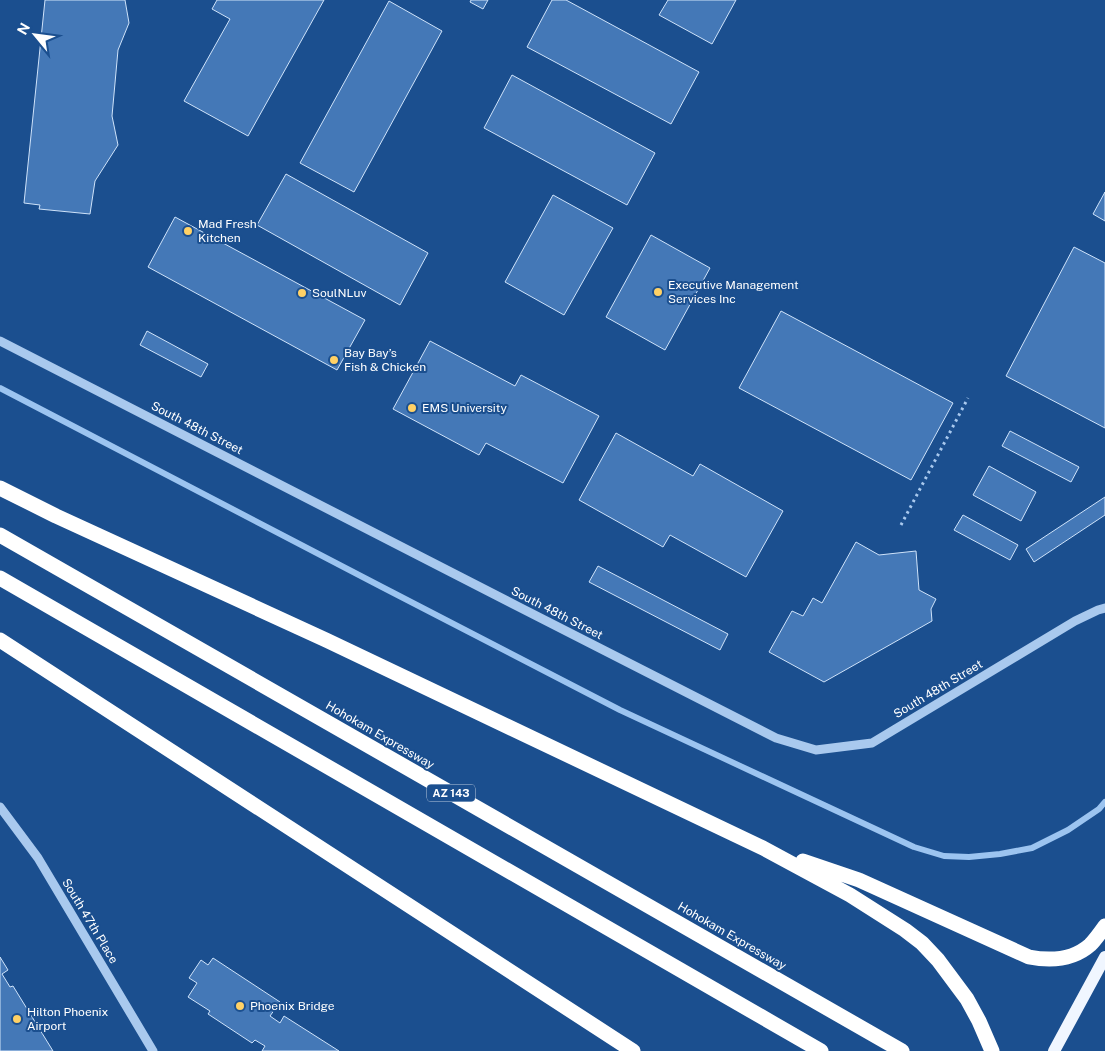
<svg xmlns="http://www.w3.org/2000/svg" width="1105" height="1051" font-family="'Public Sans',sans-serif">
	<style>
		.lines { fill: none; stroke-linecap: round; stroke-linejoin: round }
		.stream { stroke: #9cc4f0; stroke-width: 6 }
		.building { fill: #4478b7; stroke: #cfe3fa }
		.path { stroke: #a9c9ee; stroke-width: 3; stroke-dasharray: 2.5 4; stroke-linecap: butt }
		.minor { stroke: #a9c9ee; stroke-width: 9 }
		.major { stroke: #f0f6ff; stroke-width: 12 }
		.highway { stroke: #fff; stroke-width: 15 }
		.poi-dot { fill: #ffd166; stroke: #1b4f8f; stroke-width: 2 }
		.labels { text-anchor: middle; stroke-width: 4; stroke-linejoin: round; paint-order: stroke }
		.shield { fill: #1b4f8f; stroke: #bbcadd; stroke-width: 1 }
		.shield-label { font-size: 11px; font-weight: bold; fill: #fff }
		.poi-label { font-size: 12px; fill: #fff; stroke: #1b4f8f; text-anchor: start }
		.street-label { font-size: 12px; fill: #fff; stroke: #1b4f8f }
	</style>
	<rect width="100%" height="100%" fill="#1b4f8f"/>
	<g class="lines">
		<path class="stream" d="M0,388L382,587L620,710L914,847L944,856L969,857L1000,854L1032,848L1068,830L1099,809L1105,802"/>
	</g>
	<path class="building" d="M45,0H125L129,23L118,50L112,116L118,145L95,181L90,214L39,209L40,205L24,203Z
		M217,0H324L248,136L184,101L230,19L212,9Z
		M471,0H488L483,9L470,2Z
		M552,0H566L699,72L671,124L527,47Z
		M668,0H736L712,44L659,15Z
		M389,1L442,31L354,192L300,163Z
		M512,75L655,153L627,205L484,128Z
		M286,174L428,253L400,305L257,225Z
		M1105,192V221L1093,214Z
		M553,195L613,228L564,315L505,282Z
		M175,217L365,320L337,370L148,267Z
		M651,235L710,268L665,350L606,317Z
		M1074,247L1105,263V428L1006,376Z
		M781,311L953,403L911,480L739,388Z
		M147,331L208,364L201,377L140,345Z
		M430,341L515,386L521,375L599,416L563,483L486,443L479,455L393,409Z
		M1010,431L1079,467L1071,482L1002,446Z
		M616,433L693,476L700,464L783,511L746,577L670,535L663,547L579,500Z
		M989,466L1036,492L1021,521L973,495Z
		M1105,497V515L1034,562L1026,549Z
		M963,515L1018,545L1010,560L954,530Z
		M856,542L879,555L916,551L919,590L936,599L931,609L932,621L824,682L769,652L792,611L803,616L813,598L822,603Z
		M598,566L728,634L720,650L589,582Z
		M0,957L8,970L2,974L10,987L13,986L53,1051H0Z
		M213,958L280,1002L270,1016L280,1023L284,1016L339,1051H262L265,1046L255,1040L252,1043L208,1014L210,1011L188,997L197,983L189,978L201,960L208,965Z"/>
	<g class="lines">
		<path class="path" d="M901,525L968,398"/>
		<path class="minor" d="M0,341L517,606L776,738L816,750L872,743L1075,621L1098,610L1105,608
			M0,807L38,858L153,1051"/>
		<path class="major" d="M1054,1051L1105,957"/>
		<path class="highway" d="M0,488L56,516L326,640L763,848L850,895L905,930L922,943L938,960L967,999L979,1021L992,1051
			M0,535L902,1051
			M0,578L821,1051
			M0,640L633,1051
			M803,861L859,880L1029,957C1050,961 1073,960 1090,945C1095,940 1100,933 1105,926"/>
	</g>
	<g class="poi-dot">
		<circle cx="188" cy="231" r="5"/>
		<circle cx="658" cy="292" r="5"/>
		<circle cx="302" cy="293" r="5"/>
		<circle cx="334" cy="360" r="5"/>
		<circle cx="412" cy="408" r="5"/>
		<circle cx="240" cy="1006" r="5"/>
		<circle cx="17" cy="1019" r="5"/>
	</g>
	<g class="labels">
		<rect class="shield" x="427" y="784.5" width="48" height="17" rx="4"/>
		<g class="shield-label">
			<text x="451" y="797">AZ 143</text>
		</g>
		<g class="poi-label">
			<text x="198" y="228">Mad Fresh<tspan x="198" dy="14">Kitchen</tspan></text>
			<text x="668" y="289">Executive Management<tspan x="668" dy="14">Services Inc</tspan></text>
			<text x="312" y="297">SoulNLuv</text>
			<text x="344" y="357">Bay Bay’s<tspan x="344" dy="14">Fish &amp; Chicken</tspan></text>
			<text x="422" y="412">EMS University</text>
			<text x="250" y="1010">Phoenix Bridge</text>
			<text x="27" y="1016">Hilton Phoenix<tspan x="27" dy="14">Airport</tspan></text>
		</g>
		<g class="street-label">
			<text transform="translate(197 428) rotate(27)" y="4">South 48th Street</text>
			<text transform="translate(557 613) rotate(27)" y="4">South 48th Street</text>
			<text transform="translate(938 689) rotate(-31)" y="4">South 48th Street</text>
			<text transform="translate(380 735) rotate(30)" y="4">Hohokam Expressway</text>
			<text transform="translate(90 921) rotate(59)" y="4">South 47th Place</text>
			<text transform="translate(732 936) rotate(30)" y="4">Hohokam Expressway</text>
		</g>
	</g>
	<g transform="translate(35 35) rotate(299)" stroke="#1b4f8f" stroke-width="4" paint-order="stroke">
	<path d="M0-4L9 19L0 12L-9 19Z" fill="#ffffff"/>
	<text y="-8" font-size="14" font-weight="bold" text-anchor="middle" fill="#ffffff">N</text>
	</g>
</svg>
